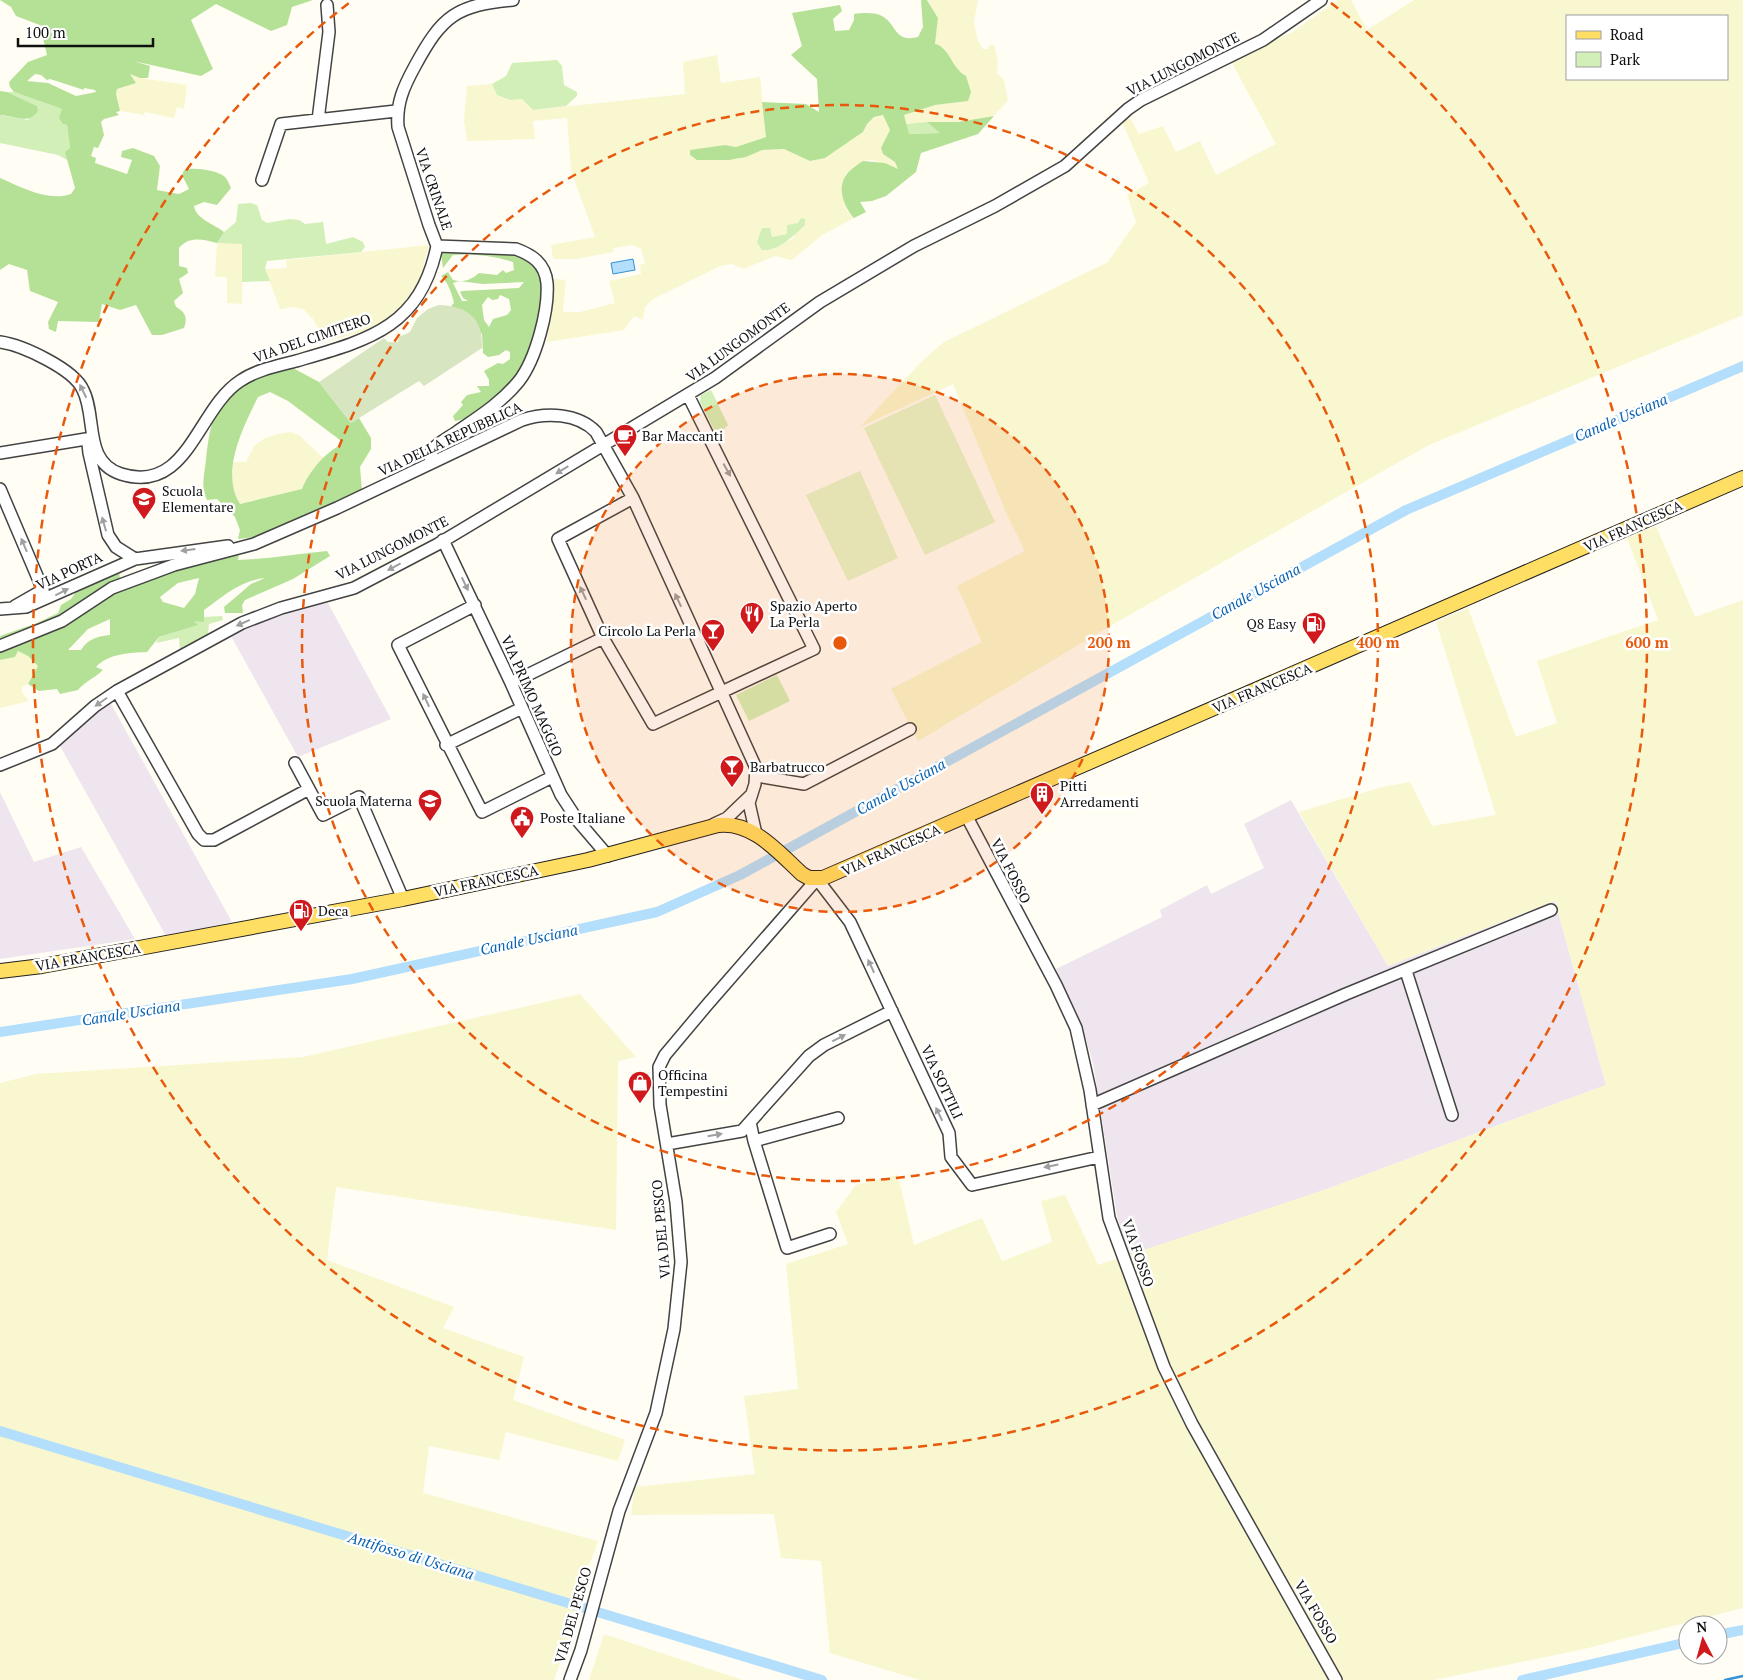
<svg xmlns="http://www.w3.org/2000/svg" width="1743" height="1680" font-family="'PT Serif',serif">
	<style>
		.industrial { fill: #efe5ef }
		.farmland { fill: #f9f7d0; fill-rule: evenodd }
		.green { fill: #d3efb8 }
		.forest { fill: #b5e196; fill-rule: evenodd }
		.cemetery { fill: #d8e5c1 }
		.pitch { fill: #e5f5cb }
		.water { fill: #b3defc; stroke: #3292db }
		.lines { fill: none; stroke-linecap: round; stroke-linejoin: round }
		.stream { stroke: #3292db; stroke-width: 2.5 }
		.canal { stroke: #b3defc; stroke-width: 10 }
		.minor-casing { stroke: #434343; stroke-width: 14 }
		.major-casing { stroke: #212121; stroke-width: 16 }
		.minor { stroke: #fff; stroke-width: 11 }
		.major { stroke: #ffde64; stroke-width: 14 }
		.oneway { fill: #9f9f9f }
		.ring { fill: none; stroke: #e8590c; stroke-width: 2.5; stroke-dasharray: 9 6 }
		.labels { text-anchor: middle; stroke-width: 5; stroke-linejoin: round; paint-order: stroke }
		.street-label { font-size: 14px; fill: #101010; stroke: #fff }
		.poi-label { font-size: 14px; fill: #101010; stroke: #fff; text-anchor: start }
		.water-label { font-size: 15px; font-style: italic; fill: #0b63b1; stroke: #fff }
		.centre { fill: #e8590c; stroke: #fff; stroke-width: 2.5 }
		.ring-label { font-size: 15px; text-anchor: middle; font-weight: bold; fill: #e8590c; stroke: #fff; stroke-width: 5; stroke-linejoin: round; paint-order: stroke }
	</style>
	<rect width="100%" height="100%" fill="#fffdf4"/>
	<path class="industrial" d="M328,603L391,719L298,757L231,636L275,616L304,607Z
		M110,702L232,922L166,936L60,746Z
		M0,792L34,862L81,847L135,939L0,959Z
		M1291,800L1388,966L1555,901L1606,1085L1327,1189L1128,1256L1117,1216L1093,1063L1082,1027L1056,969L1162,917L1160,910L1207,885L1211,894L1264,868L1244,824Z"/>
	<path class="farmland" d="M928,0H978L974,22L978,41L983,49H988L989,45H994L998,61L997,73L1004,80L1008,100L994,116L958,122L905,124L904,115L935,105L968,101L966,77L957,72L945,49L935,44L938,18Z
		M1338,0H1351L1367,30L1414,0H1743V315L1429,445L1110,626L918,741L891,689L982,642L957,586L1025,551L1008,517L953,384L860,427L923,360L944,342L1108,262L1136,222L1127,195L1149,183L1122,122L1130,118L1139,134L1163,126L1176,152L1200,141L1216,175L1276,144L1232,63L1269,42L1291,33ZM1567,16H1727V79H1567Z
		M717,55L721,83L760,77L766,137L736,147L725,145L709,148L697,160L737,159L762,150L784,149L810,161L825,158L863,132L867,124L875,117L883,115L891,130L881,148L883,154L895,162L899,169L872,160L863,161L846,175L842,183L843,199L847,211L854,218L822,235L792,260L775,256L743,269L732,264L720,266L653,299L645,307L643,320L634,316L624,330L547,342L554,279L566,280L563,312H580L615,303L609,281L641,274L640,265L645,263L641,249L633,245L613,248V252L577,259H553L551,245L595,237L571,171L567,118L533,121L535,139L467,141L464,120L467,86L492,84L497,95L510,100L522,99L533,110L685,94L683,62ZM798,223L794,238L771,250L770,228L771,237L787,234Z
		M129,74L140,78L187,85L184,109L177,107L174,118L145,112L144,115L120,111L116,94L117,89L125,87Z
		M217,243L243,244L242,304L227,303V277H215Z
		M429,245L417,288L405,303L386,320L365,331L329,341L323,338L313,319L303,309L294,307L280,309L265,269L287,268L286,260Z
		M291,432L299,435L324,459L305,481L302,489L239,504L232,484L233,462H246L255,445L265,438L278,434Z
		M1656,526L1695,617L1743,600V1608L1584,1649L1434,1680H920L830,1653L821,1561L781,1558L774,1514L631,1515L635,1487L755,1474L744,1396L798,1389L786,1264L848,1244L836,1212L856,1185L898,1175L914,1245L982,1218L1002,1261L1052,1242L1041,1201L1065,1195L1098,1265L1327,1189L1606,1085L1555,901L1388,966L1299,812L1382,787L1410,782L1432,826L1496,815L1436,622L1468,608L1516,737L1557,723L1537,661L1658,620L1627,538Z
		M18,651L28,656L38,666L28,684L22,687V692L29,701L0,708V660L15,657Z
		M580,994L636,1057L618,1061L616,1230L336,1187L327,1260L454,1307L443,1328L524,1357L513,1400L625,1440L618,1461L506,1432L499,1460L429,1446L423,1493L598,1541L586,1574L573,1627L554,1680H0V1083L36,1074L303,1057Z
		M604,1634L743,1680H589Z"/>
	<path class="green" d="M557,60L562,66L564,85L577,92V96L566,106L533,110L522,99L510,100L497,95L492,84L506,76L512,63Z
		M7,92H14L62,109L63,124L67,125L70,148L66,153L69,161L58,155L0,143V115L28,120L37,106Z
		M927,122L941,133L909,134L905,124Z
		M250,203L257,205L262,220L267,223L290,219L299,220L305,224L323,222L326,244L353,237L363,242L365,247L361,252L267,261L265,269L270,281L242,282V244L217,243L224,232L236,222L238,204Z
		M801,218L805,219V225C793,236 780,251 762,250L757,242L762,228H770L772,237L787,234V225L798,223Z
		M711,390L728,425L717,436L700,402L701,395Z
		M222,616L223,620L209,624L208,636L180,651L179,638L156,643L159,637L197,625L193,620L204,622V617Z
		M777,675L790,701L749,721L736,695Z"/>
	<path class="forest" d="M0,0H313L292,7L287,25L271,31L216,4L191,20L213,69L201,76L133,61L150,66L148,78H140L130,74L136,83L117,89L116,94L120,111L116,112L119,115L104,119L101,122L104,135L98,148L94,147L91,156L96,158L95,163L127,174L132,160L121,157L122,151L133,148L154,156L160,166L157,190L179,194L189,189L182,175L184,170C193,167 217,170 225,177C228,180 229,184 231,188L217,205L204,202L194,206C196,219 214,224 224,232L217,243C202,239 189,236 179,248V266L187,268L188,273L179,279L183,293L174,301L176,307C185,312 188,317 184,328L162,335H152L136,305L120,310L102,304L99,322L58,321L56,332L49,329L48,322L58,302L30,291L27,270L9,264L0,270V178C21,187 48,202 71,194L75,188L65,152L70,148L67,125L63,124L59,118L62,109L14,92L10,87L9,82L28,62L47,55L43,38L45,27L16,16L11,7ZM35,74L41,75L47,80L50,79L84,90V88L95,90L96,92L76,96L48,83L27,81Z
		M921,0H927L938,18L935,44C950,47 951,68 966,76L971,92L968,101L935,105L904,115L909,134L940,133L927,122H958L994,116L978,134L921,153L916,172L886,196L872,201L860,202L866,212L854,218C845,209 837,189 845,177C849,170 857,165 863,161L885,163L898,169L895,162L883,154L881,148L890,130L883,115L874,117L867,124L863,132L825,158L810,161L784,149L762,150L746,157L729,160H697L690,155V150L725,145L736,147L766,137L762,102L806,104L819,112L817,79L791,55L802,46L792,13L840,5L842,11L833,19L835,31L849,30L854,20V14C863,13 874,12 882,16C897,24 894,43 918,37L923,27Z
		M0,91L7,92L37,106L38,111C28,125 16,116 0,115Z
		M447,251L512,253L522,255L538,267C548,305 535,360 506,389C501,394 494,399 488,403C477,412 469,419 455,421L453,416L463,405L461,402L467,395L481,392L477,386H489V380L484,371L498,363L503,364L510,359V352L506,350L499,355L488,357L483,353L482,334L451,306L454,303C452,294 448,282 441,276L448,272L453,280C463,283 471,280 479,273L497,275L503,270L506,273L514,270L513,262C495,256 472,253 453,255L443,268L441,254ZM459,281L483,284L524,282L519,288L462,291L460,292L463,298L468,301H462L453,283ZM500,295L509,299L511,310L507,315L493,319L489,327L484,320L482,305L488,297L492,300L498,299Z
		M291,367L319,382L351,423L359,418L371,438V449L360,467L362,491L256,537L238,539L240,530L235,517L217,499L207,500C200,486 205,473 206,459C208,442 210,422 219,407C233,384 265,370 291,367ZM270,392L288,401L340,440L341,445C326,451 308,473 302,489L240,504C220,472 243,428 258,397Z
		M327,551L330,556L293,579L245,600L242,605L243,613H225L224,607L251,584L265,578C241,580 222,597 204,610V622L194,621L198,625L159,637L147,652C130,653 109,653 96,667L103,670C95,678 84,682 78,690L60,694L57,689L39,691L28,684L38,666L28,656L18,651L15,657L0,660V649L2,648L0,636L37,623L58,613L61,605L71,599L78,589L119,569L120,580L157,574L239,553L238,560C268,559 297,554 327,551ZM199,578L195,594L184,608L163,602L160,597L178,583ZM110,619V635C99,636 87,639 81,650H68L88,629Z"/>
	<path class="cemetery" d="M439,305C468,306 483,318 482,348L424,386L419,381L351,423L319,382L384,338L388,342H398L399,337L410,332L417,318L428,309Z"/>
	<path class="pitch" d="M935,395L995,522L925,555L864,428Z
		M860,471L898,558L848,581L806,495Z"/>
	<path class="water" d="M633,259L635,270L613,274L611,263Z"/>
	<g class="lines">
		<path class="stream" d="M1725,1680L1743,1676"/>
		<path class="canal" d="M0,1032L352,979L657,912L740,875L1406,510L1743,366
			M0,1431L822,1680
			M1718,1635L1743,1630
			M1522,1680L1688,1642"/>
		<defs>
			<path id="minor" d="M318,120L329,32L327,5
				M262,180L281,124L396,111
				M437,246L429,225L398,127C396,103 404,86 415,66C442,16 456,5 513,0
				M0,342C22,345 74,369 83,390C97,417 83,462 121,474C188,495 197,409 240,381C256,370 277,366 296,361C368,340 420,328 437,246
				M91,439L88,444L89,453L108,535L116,547L135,559
				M0,453L92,438
				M431,463C430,458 430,454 433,449C439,442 450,437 458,431C480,416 502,402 519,381C536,359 549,310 547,283C545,263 532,255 516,249L437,246
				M0,489L43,590L15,606
				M633,498L558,539L603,638L653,724L814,649L688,395
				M443,540L511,683L561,795L578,821L608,856
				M475,605L398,645L482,812L552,777
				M0,609L26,607L135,559L228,546
				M0,646L62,621L112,588L174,565L254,544L337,508L522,420C546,412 578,413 596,432L633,498L756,768L755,784L749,803L756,834
				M511,683L603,638
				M117,691L198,834L204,840H214L309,789
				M446,745L522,708
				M295,763L323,815L359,797L403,899
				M0,765L52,744L95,706L117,691L242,623L281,608L354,588L438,544L715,378L820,302L914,246L995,206L1065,166L1128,109L1141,100L1263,40L1321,0
				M757,776L804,784L910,729
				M967,817L1056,985L1076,1028L1090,1090L1109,1218L1164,1367L1192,1424L1336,1680
				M714,824L727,818L751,795
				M1406,971L1452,1115
				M1092,1105L1346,994L1551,910
				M750,1122L754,1141L787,1248L830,1234
				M754,1141L838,1118
				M667,1144L742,1131L809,1056L824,1045L892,1011
				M570,1680L581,1650L619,1511L656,1413L674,1329L681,1262L676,1202L660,1105L659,1067L665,1055L707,1005L817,879L850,922L949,1133L951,1157L972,1185L1099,1157"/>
			<path id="major" d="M0,971L42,966L403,899L588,860L718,825C753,821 779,853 802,874L809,878H823L1743,478"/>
		</defs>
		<use href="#minor" class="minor-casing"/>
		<use href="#major" class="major-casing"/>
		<use href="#minor" class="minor"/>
		<use href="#major" class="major"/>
	</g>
	<defs><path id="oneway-solid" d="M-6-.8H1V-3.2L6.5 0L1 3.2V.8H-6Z" transform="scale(1.25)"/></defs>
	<g class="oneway">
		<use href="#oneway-solid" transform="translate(83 391) rotate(-116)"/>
		<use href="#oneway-solid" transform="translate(562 470) rotate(149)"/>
		<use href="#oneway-solid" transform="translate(727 470) rotate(61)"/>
		<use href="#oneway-solid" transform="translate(104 524) rotate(-106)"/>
		<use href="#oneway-solid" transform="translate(24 545) rotate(-113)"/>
		<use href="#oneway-solid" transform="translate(188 550) rotate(173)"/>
		<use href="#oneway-solid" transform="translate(394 567) rotate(152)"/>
		<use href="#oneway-solid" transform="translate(465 584) rotate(64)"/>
		<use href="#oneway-solid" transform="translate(62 592) rotate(-27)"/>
		<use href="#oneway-solid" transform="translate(583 593) rotate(-115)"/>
		<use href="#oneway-solid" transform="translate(678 600) rotate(-115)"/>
		<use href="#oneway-solid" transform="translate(243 623) rotate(156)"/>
		<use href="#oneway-solid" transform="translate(426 700) rotate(-115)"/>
		<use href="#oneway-solid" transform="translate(101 702) rotate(145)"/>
		<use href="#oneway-solid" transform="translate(871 966) rotate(-115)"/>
		<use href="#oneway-solid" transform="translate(839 1038) rotate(-27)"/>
		<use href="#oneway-solid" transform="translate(939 1114) rotate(-116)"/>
		<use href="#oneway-solid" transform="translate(715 1135) rotate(-10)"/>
		<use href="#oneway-solid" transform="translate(1051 1166) rotate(169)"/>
	</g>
	<circle cx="840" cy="643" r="269" fill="#e8590c" fill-opacity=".12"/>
	<g class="ring">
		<circle cx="840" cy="643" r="269"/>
		<circle cx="840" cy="643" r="538"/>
		<path d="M1331 3A807 807 0 1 1 349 3"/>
	</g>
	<defs>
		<symbol id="cafe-pin" viewBox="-11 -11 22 30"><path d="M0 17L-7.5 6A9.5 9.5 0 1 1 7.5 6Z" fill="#d0191c" stroke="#fff"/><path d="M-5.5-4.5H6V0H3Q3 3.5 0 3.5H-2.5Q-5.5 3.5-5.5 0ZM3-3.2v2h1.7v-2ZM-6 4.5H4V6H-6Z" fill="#fff"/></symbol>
		<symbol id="school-pin" viewBox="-11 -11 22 30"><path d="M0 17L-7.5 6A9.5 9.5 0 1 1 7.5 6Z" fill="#d0191c" stroke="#fff"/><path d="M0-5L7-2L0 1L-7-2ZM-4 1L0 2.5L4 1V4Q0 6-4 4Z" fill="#fff"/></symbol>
		<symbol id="restaurant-pin" viewBox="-11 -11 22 30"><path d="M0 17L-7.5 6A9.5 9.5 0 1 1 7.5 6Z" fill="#d0191c" stroke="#fff"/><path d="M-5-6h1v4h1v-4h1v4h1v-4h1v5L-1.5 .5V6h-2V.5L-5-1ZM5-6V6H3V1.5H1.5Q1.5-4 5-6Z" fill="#fff"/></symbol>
		<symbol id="fuel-pin" viewBox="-11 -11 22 30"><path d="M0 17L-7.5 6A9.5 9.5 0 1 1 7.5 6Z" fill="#d0191c" stroke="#fff"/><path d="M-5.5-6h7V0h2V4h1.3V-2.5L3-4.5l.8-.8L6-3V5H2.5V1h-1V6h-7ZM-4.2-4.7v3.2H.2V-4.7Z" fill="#fff"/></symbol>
		<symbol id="bar-pin" viewBox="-11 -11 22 30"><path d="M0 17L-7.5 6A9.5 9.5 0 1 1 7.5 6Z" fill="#d0191c" stroke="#fff"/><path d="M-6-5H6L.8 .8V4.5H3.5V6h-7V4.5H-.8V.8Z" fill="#fff"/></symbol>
		<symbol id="building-pin" viewBox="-11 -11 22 30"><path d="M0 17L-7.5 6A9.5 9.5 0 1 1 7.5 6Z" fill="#d0191c" stroke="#fff"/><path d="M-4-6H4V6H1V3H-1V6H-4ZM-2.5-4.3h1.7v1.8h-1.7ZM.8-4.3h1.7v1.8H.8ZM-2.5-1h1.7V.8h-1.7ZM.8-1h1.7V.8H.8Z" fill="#fff"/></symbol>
		<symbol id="civic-pin" viewBox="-11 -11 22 30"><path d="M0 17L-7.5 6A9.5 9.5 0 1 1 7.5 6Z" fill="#d0191c" stroke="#fff"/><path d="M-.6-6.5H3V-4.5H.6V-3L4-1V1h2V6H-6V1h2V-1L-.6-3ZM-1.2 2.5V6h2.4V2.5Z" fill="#fff"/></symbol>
		<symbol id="shop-pin" viewBox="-11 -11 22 30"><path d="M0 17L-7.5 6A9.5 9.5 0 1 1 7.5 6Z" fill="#d0191c" stroke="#fff"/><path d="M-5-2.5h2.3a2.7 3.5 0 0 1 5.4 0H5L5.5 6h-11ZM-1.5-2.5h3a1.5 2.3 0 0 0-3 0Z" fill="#fff"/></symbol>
	</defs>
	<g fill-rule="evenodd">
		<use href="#cafe-pin" x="611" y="422" width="28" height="38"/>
		<use href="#school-pin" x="130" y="485" width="28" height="38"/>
		<use href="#restaurant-pin" x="738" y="600" width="28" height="38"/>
		<use href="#fuel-pin" x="1300" y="610" width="28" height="38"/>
		<use href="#bar-pin" x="699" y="617" width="28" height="38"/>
		<use href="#bar-pin" x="718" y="753" width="28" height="38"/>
		<use href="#building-pin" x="1028" y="780" width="28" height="38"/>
		<use href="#school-pin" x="416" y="787" width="28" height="38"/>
		<use href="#civic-pin" x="508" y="804" width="28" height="38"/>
		<use href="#fuel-pin" x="287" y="897" width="28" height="38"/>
		<use href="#shop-pin" x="626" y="1069" width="28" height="38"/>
	</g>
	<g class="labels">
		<g class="street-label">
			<text transform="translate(1183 64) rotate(-27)" y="5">VIA LUNGOMONTE</text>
			<text transform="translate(434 189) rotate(71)" y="5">VIA CRINALE</text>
			<text transform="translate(312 338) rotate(-19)" y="5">VIA DEL CIMITERO</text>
			<text transform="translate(738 342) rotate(-36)" y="5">VIA LUNGOMONTE</text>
			<text transform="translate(450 439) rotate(-25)" y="5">VIA DELLA REPUBBLICA</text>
			<text transform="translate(1633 526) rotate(-24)" y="5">VIA FRANCESCA</text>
			<text transform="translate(392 548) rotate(-27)" y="5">VIA LUNGOMONTE</text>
			<text transform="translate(69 571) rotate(-25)" y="5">VIA PORTA</text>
			<text transform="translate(1262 688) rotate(-23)" y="5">VIA FRANCESCA</text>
			<text transform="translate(532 696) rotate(66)" y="5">VIA PRIMO MAGGIO</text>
			<text transform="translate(891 850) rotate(-24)" y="5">VIA FRANCESCA</text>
			<text transform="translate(1011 871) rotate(63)" y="5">VIA FOSSO</text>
			<text transform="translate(486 881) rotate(-12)" y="5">VIA FRANCESCA</text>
			<text transform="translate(88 957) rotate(-10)" y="5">VIA FRANCESCA</text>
			<text transform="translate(942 1082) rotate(65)" y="5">VIA SOTTILI</text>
			<text transform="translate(661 1229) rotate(-95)" y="5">VIA DEL PESCO</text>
			<text transform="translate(1138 1253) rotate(71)" y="5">VIA FOSSO</text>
			<text transform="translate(1316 1612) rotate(60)" y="5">VIA FOSSO</text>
			<text transform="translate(573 1615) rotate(-74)" y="5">VIA DEL PESCO</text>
		</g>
		<g class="poi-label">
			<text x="642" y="441">Bar Maccanti</text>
			<text x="162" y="496">Scuola<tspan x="162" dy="16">Elementare</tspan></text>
			<text x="770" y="611">Spazio Aperto<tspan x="770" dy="16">La Perla</tspan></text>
			<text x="1296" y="629" text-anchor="end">Q8 Easy</text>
			<text x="696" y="636" text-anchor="end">Circolo La Perla</text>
			<text x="750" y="772">Barbatrucco</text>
			<text x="1060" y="791">Pitti<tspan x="1060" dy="16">Arredamenti</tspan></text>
			<text x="412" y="806" text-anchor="end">Scuola Materna</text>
			<text x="540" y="823">Poste Italiane</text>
			<text x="318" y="916">Deca</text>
			<text x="658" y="1080">Officina<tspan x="658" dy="16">Tempestini</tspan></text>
		</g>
		<g class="water-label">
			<text transform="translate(1621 418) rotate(-23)" y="5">Canale Usciana</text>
			<text transform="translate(1256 592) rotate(-29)" y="5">Canale Usciana</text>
			<text transform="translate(901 787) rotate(-29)" y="5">Canale Usciana</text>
			<text transform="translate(529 940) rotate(-12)" y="5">Canale Usciana</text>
			<text transform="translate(131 1013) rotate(-9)" y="5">Canale Usciana</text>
			<text transform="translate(411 1556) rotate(17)" y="5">Antifosso di Usciana</text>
		</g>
	</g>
	<circle cx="840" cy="643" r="8" class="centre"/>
	<g class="ring-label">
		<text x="1109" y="648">200 m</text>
		<text x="1378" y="648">400 m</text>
		<text x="1647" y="648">600 m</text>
	</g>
	<rect x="1566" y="15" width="162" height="65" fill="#ffffff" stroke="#9f9f9f"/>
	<rect x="1576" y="31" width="25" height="8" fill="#ffde64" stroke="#9f9f9f"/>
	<text x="1610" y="40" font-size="15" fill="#101010">Road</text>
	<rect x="1576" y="52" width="25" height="15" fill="#d3efb8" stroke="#9f9f9f"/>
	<text x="1610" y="65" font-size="15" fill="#101010">Park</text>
	<g transform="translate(1703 1640) rotate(354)"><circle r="24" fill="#ffffff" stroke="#9f9f9f"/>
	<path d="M0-4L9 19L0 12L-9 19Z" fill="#d0191c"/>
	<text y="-8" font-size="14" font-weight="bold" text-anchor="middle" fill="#101010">N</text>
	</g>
	<path d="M18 38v8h135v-8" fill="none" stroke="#101010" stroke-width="2.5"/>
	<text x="25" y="38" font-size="15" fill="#101010" stroke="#ffffff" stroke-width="4" paint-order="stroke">100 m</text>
</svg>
